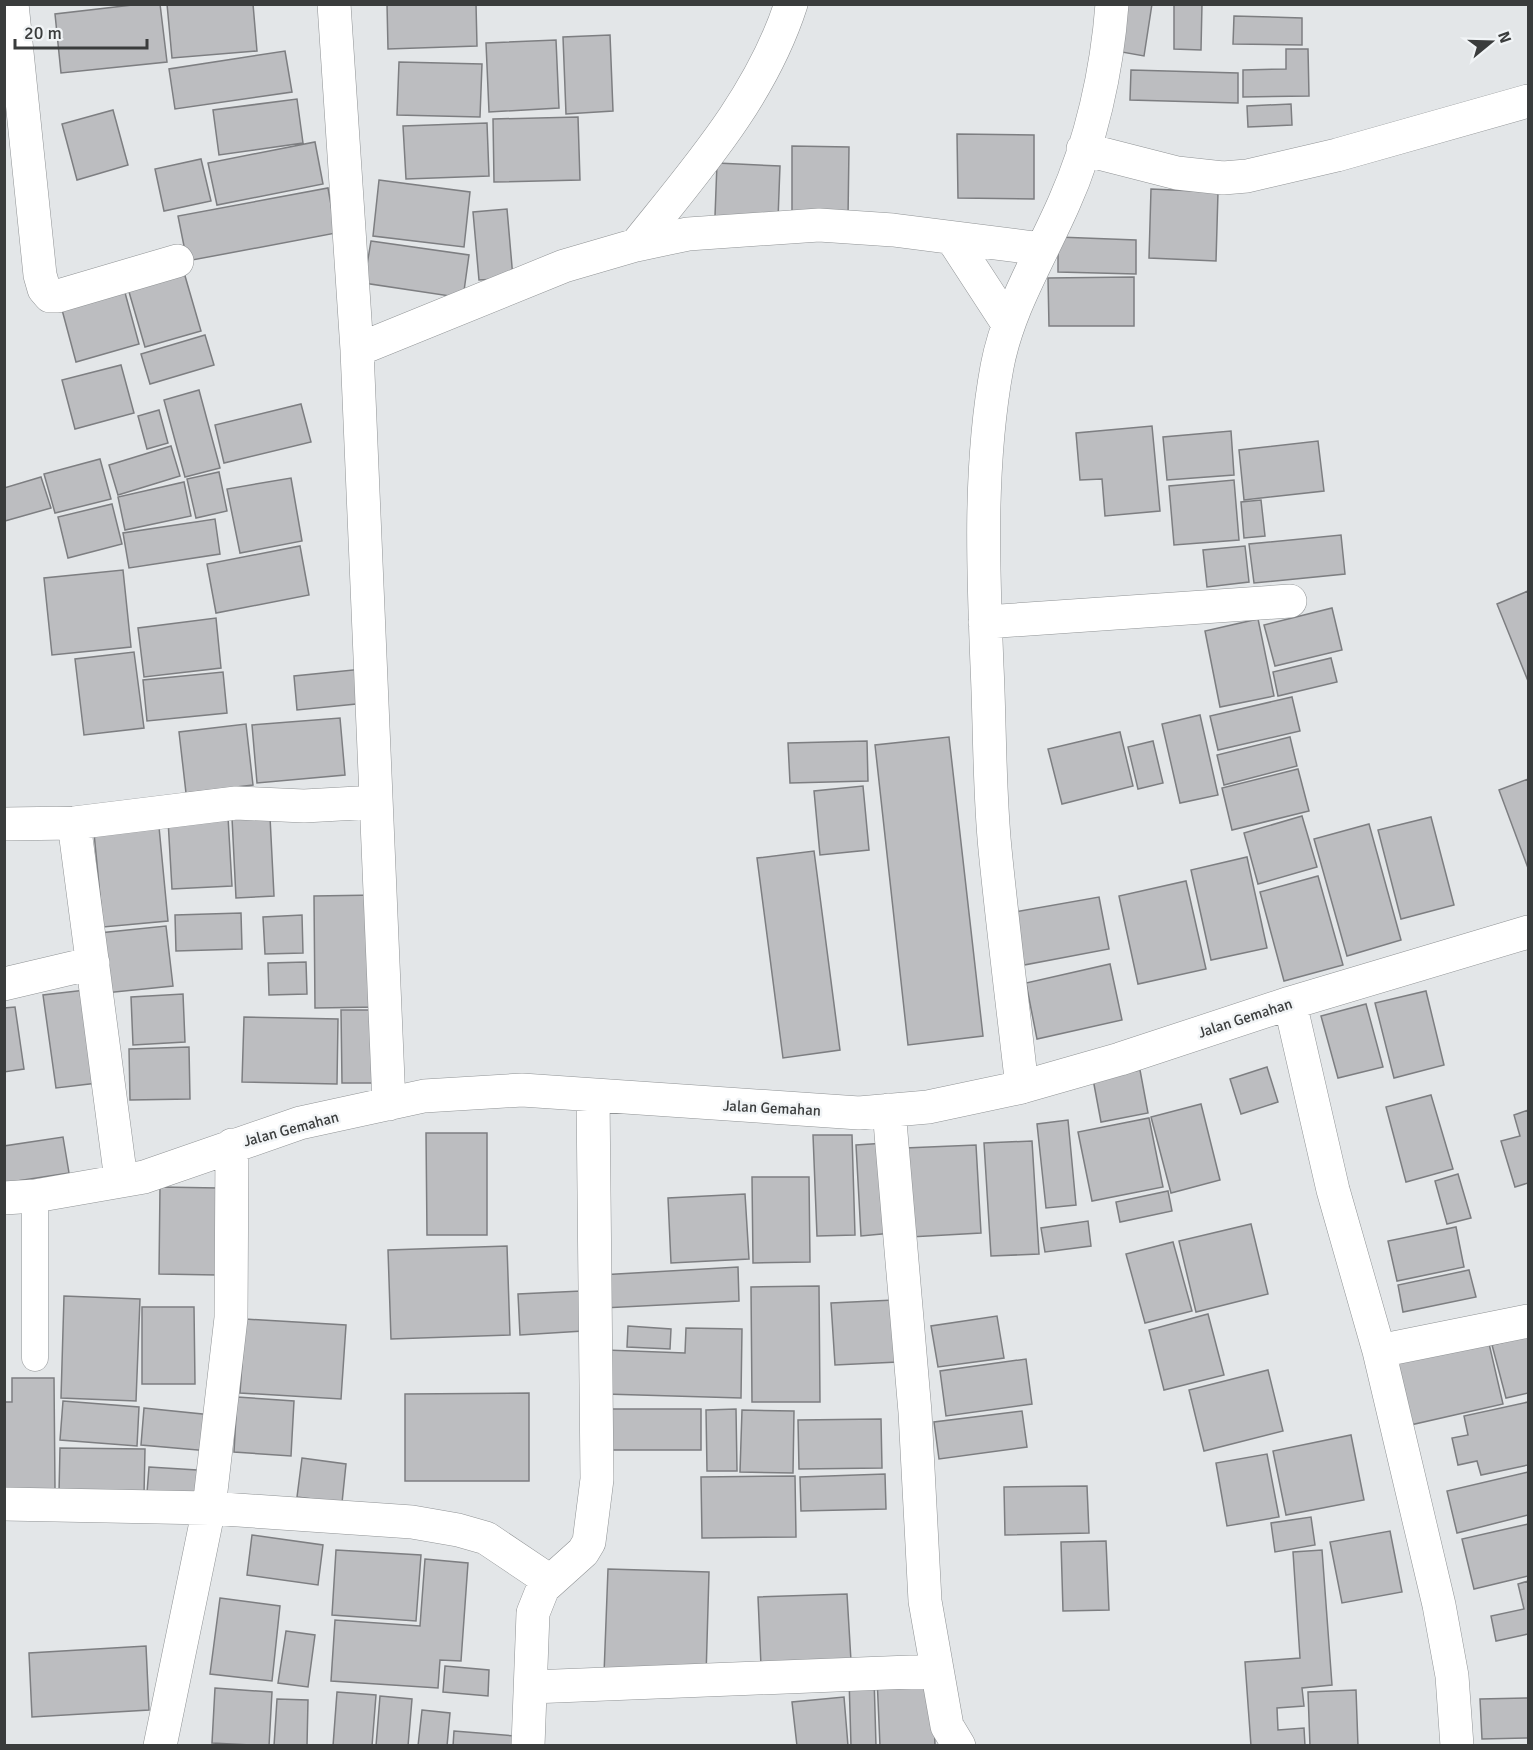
<svg xmlns="http://www.w3.org/2000/svg" width="1533" height="1750" font-family="Signika,sans-serif">
	<style>
		.building { fill: #bcbdc0; stroke: #7d7e81; stroke-width: 1.5 }
		.lines { fill: none; stroke-linecap: round; stroke-linejoin: round }
		.lane-casing { stroke: #909395; stroke-width: 27 }
		.street-casing { stroke: #909395; stroke-width: 34 }
		.lane { stroke: #fff; stroke-width: 26 }
		.street { stroke: #fff; stroke-width: 33 }
		.labels { text-anchor: middle; stroke-width: 5; stroke-linejoin: round; paint-order: stroke }
		.street-label { font-size: 15px; fill: #3a3c3c; stroke: #f1f4f6 }
	</style>
	<rect width="100%" height="100%" fill="#e3e6e8"/>
	<path class="building" d="M141,4H160L167,62L61,73L55,14Z
		M167,4H253L257,51L172,58Z
		M387,4H476L477,46L388,49Z
		M1123,4H1152L1144,56L1116,51Z
		M1174,4H1202L1201,50L1174,49Z
		M1234,16L1302,18V45L1233,44Z
		M610,35L613,111L566,114L563,37Z
		M556,40L559,108L489,112L486,43Z
		M1286,49H1308L1309,96L1243,97V70L1286,69Z
		M285,51L292,92L175,109L169,69Z
		M399,62L482,64L480,117L397,115Z
		M1131,70L1238,73V103L1130,100Z
		M297,99L303,143L219,155L213,110Z
		M1291,104L1292,125L1248,127L1247,106Z
		M113,110L128,165L77,180L62,124Z
		M578,117L580,180L494,182L493,119Z
		M487,123L489,176L406,179L403,126Z
		M957,134L1034,135V199L958,198Z
		M315,142L323,184L217,205L208,163Z
		M792,146L849,147L848,218L792,216Z
		M201,159L211,201L164,211L155,169Z
		M717,163L780,166L778,219L715,216Z
		M379,180L470,192L464,247L373,236Z
		M328,188L336,233L187,261L178,216Z
		M1151,189L1218,192L1216,261L1149,258Z
		M507,209L513,278L479,280L473,212Z
		M1058,237L1136,240V274L1058,272Z
		M371,241L469,255L463,298L364,283Z
		M183,269L201,331L145,347L127,285Z
		M1134,277V326H1049L1048,278Z
		M124,289L139,344L76,362L61,306Z
		M205,335L214,365L150,384L141,354Z
		M121,365L134,413L75,429L62,380Z
		M199,390L220,468L185,477L164,400Z
		M301,404L311,442L224,463L215,425Z
		M159,410L168,443L147,449L138,416Z
		M1152,426L1160,511L1105,516L1102,479L1080,480L1076,433Z
		M1231,431L1234,475L1167,480L1163,437Z
		M1318,441L1324,491L1244,500L1239,450Z
		M171,446L180,476L118,495L109,465Z
		M100,459L111,499L55,513L44,474Z
		M219,472L227,511L196,518L187,479Z
		M41,477L51,508L5,521L4,488Z
		M291,478L302,541L240,553L227,489Z
		M1234,480L1239,540L1174,545L1169,486Z
		M184,482L191,516L125,530L118,497Z
		M1261,500L1265,536L1244,538L1241,502Z
		M112,504L122,544L68,558L58,517Z
		M215,519L220,554L129,568L123,533Z
		M1341,535L1345,574L1254,583L1249,544Z
		M300,546L309,595L216,613L207,564Z
		M1245,546L1249,582L1207,587L1203,550Z
		M123,570L131,647L52,655L44,578Z
		M1528,591V681L1497,604Z
		M1332,608L1342,650L1275,666L1264,625Z
		M216,618L221,668L144,677L138,628Z
		M1258,619L1274,696L1220,707L1205,631Z
		M134,652L144,728L84,735L75,659Z
		M1331,658L1337,682L1278,696L1273,672Z
		M363,669L366,703L297,710L294,676Z
		M223,672L227,713L147,721L143,680Z
		M1292,697L1300,731L1218,750L1210,716Z
		M1200,715L1218,795L1180,803L1162,724Z
		M340,718L345,775L257,783L252,725Z
		M246,724L253,785L186,793L179,732Z
		M1120,732L1133,786L1062,804L1048,749Z
		M949,737L983,1036L908,1045L875,745Z
		M1290,737L1297,766L1224,785L1217,755Z
		M867,741L868,781L790,783L788,743Z
		M1153,741L1163,783L1138,789L1128,747Z
		M1298,769L1309,811L1232,830L1222,788Z
		M1528,779V868L1499,790Z
		M863,786L869,850L820,855L814,791Z
		M1302,816L1317,867L1258,884L1244,833Z
		M228,817L232,886L172,889L168,820Z
		M270,817L274,896L236,898L232,818Z
		M1431,817L1454,905L1401,919L1378,830Z
		M1369,824L1401,940L1347,956L1314,839Z
		M159,827L168,921L103,927L94,833Z
		M814,851L840,1050L783,1058L757,858Z
		M1247,857L1267,948L1211,960L1191,870Z
		M1318,876L1343,965L1284,981L1260,892Z
		M1186,881L1206,969L1138,984L1119,896Z
		M377,895L379,1007L315,1008L314,896Z
		M1099,897L1109,949L1024,965L1014,912Z
		M241,913L242,949L176,951L175,915Z
		M302,915L303,953L265,954L263,917Z
		M166,926L173,986L105,993L99,933Z
		M306,962L307,994L269,995L268,963Z
		M1110,964L1122,1020L1037,1039L1026,983Z
		M94,989L106,1082L56,1088L43,995Z
		M1426,991L1444,1065L1394,1078L1375,1003Z
		M183,994L185,1042L133,1045L131,997Z
		M1366,1004L1383,1067L1338,1078L1321,1016Z
		M15,1007L24,1069L4,1072V1008Z
		M341,1010H378L380,1083H342Z
		M244,1017L338,1019L337,1084L242,1082Z
		M189,1047L190,1099L130,1100L129,1049Z
		M1267,1067L1278,1102L1241,1114L1230,1079Z
		M1140,1070L1148,1113L1101,1122L1093,1079Z
		M1431,1095L1453,1169L1406,1182L1386,1107Z
		M1201,1104L1220,1180L1171,1193L1151,1117Z
		M1528,1110V1183L1515,1187L1501,1141L1520,1136L1514,1115Z
		M1149,1118L1163,1187L1092,1201L1078,1132Z
		M1068,1120L1076,1205L1046,1208L1037,1124Z
		M426,1133H487V1235H427Z
		M813,1135H852L855,1235L817,1236Z
		M63,1137L69,1173L4,1183V1146Z
		M1032,1141L1039,1254L991,1256L984,1143Z
		M886,1143L892,1233L861,1236L856,1145Z
		M976,1145L981,1233L910,1237L905,1148Z
		M1458,1174L1471,1218L1447,1224L1435,1181Z
		M752,1177H809L810,1262L753,1263Z
		M160,1187L218,1188L217,1275L159,1274Z
		M1168,1191L1172,1211L1120,1222L1116,1202Z
		M745,1194L749,1259L671,1263L668,1198Z
		M1088,1221L1091,1246L1045,1252L1041,1228Z
		M1251,1224L1268,1294L1196,1312L1179,1241Z
		M1456,1227L1464,1267L1397,1281L1388,1241Z
		M1173,1242L1192,1311L1145,1323L1126,1254Z
		M507,1246L510,1335L391,1339L388,1250Z
		M738,1267L739,1301L603,1308L600,1275Z
		M1469,1270L1476,1297L1403,1312L1398,1285Z
		M819,1286L820,1402H752L751,1287Z
		M581,1291L583,1331L520,1335L518,1294Z
		M64,1296L140,1299L136,1401L61,1398Z
		M894,1300L898,1362L835,1365L831,1303Z
		M142,1307H194L195,1384H142Z
		M1208,1314L1224,1375L1164,1390L1149,1330Z
		M997,1316L1004,1358L938,1367L931,1326Z
		M245,1319L346,1325L341,1399L240,1393Z
		M628,1326L671,1329L670,1349L627,1347Z
		M686,1328L742,1329L741,1398L605,1394L606,1350L685,1353Z
		M1487,1335L1503,1404L1406,1426L1390,1357Z
		M1528,1336V1393L1506,1398L1492,1345Z
		M1026,1359L1032,1404L946,1416L940,1371Z
		M1268,1370L1283,1431L1204,1451L1189,1390Z
		M12,1378H54L55,1489H4V1402H12Z
		M529,1393V1481H405V1394Z
		M237,1397L294,1401L291,1456L234,1452Z
		M63,1401L139,1407L137,1446L60,1440Z
		M1528,1402V1465L1481,1475L1477,1461L1458,1465L1452,1438L1468,1435L1464,1416Z
		M144,1408L212,1415L209,1451L141,1445Z
		M604,1409H701V1450H605Z
		M736,1409L737,1471H707L706,1410Z
		M742,1410L794,1411L793,1473L740,1472Z
		M1022,1411L1027,1447L939,1459L934,1422Z
		M881,1419L882,1468L799,1469L798,1420Z
		M1351,1435L1364,1500L1286,1515L1273,1451Z
		M60,1448L145,1449L144,1495L59,1493Z
		M1267,1454L1279,1517L1227,1526L1216,1463Z
		M302,1458L346,1464L342,1503L297,1497Z
		M149,1467L197,1470L196,1496L147,1493Z
		M1528,1472V1515L1457,1533L1447,1491Z
		M885,1474L886,1509L801,1511L800,1477Z
		M795,1476L796,1537L702,1538L701,1477Z
		M1087,1486L1089,1533L1005,1535L1004,1487Z
		M1311,1517L1315,1545L1275,1552L1271,1523Z
		M1528,1524V1576L1474,1589L1462,1539Z
		M1390,1531L1402,1592L1342,1603L1330,1542Z
		M252,1535L323,1545L318,1585L247,1575Z
		M1106,1541L1109,1610L1063,1611L1061,1542Z
		M336,1550L421,1555L416,1621L332,1615Z
		M1322,1550L1332,1685L1302,1688L1304,1706L1277,1708L1278,1730L1304,1728L1305,1746H1251L1245,1662L1300,1658L1293,1552Z
		M425,1559L468,1563L461,1661L440,1660L438,1688L331,1681L335,1620L420,1626Z
		M608,1569L709,1572L706,1677L604,1674Z
		M1528,1581V1634L1496,1641L1491,1616L1524,1609L1518,1584Z
		M847,1594L851,1661L761,1666L758,1597Z
		M220,1598L280,1606L272,1681L210,1674Z
		M286,1631L315,1635L308,1687L278,1683Z
		M146,1646L149,1710L32,1717L29,1653Z
		M445,1666L489,1670L488,1696L443,1692Z
		M933,1675L935,1746H880L877,1677Z
		M874,1677L876,1746H851L849,1678Z
		M215,1688L272,1692L269,1746L212,1743Z
		M1356,1690L1358,1746H1310L1308,1692Z
		M337,1692L376,1695L372,1746H333Z
		M380,1696L412,1699L408,1746H376Z
		M844,1697L848,1746H797L792,1702Z
		M1528,1698V1738L1482,1739L1480,1699Z
		M277,1699L308,1700L307,1746H274Z
		M422,1710L450,1713L447,1746H418Z
		M454,1731L515,1736V1746H453Z"/>
	<g class="lines">
		<defs>
			<path id="lane" d="M35,1358V1196"/>
			<path id="street" d="M12,4L40,275L44,289L50,296H58L177,261
				M334,4L357,350L389,1104
				M1083,149L1177,173L1223,178L1247,176L1337,155L1528,101
				M952,238L1008,324
				M636,245C696,170 761,97 791,4
				M357,350L564,266L636,245L688,234L819,225L893,230L1042,249
				M985,622L1290,601
				M74,823L121,1180
				M4,824L74,823L236,803L304,806L376,802
				M4,984L93,963
				M1290,1003L1333,1190L1379,1351L1439,1605L1452,1676L1457,1746
				M1022,1087C1013,1008 1003,929 995,849C989,789 990,727 987,666C983,567 979,465 997,367C1008,308 1040,258 1064,203C1091,143 1107,71 1112,4
				M889,1110L915,1412L925,1601L947,1726L959,1746
				M4,1198L35,1196L144,1177L300,1123L424,1096L522,1090L859,1113L928,1107L1022,1087L1120,1059L1290,1003L1528,932
				M1379,1351L1528,1321
				M4,1504L209,1508L412,1522L458,1530L486,1538L550,1581
				M531,1687L936,1671
				M160,1746L209,1508L231,1318L232,1145
				M528,1746L533,1613L543,1588L583,1552L589,1542L597,1479L593,1095"/>
		</defs>
		<use href="#lane" class="lane-casing"/>
		<use href="#street" class="street-casing"/>
		<use href="#lane" class="lane"/>
		<use href="#street" class="street"/>
	</g>
	<g class="labels">
		<g class="street-label">
			<text transform="translate(1245 1018) rotate(-18)" y="5">Jalan Gemahan</text>
			<text transform="translate(772 1108) rotate(3)" y="5">Jalan Gemahan</text>
			<text transform="translate(291 1129) rotate(-15)" y="5">Jalan Gemahan</text>
		</g>
	</g>
	<rect width="1533" height="1750" fill="none" stroke="#3a3c3c" stroke-width="12"/>
	<g transform="translate(1491 42) rotate(71)" stroke="#f1f4f6" stroke-width="4.5" paint-order="stroke">
	<path d="M0-4.5L10 22L0 15L-10 22Z" fill="#3a3c3c"/>
	<text y="-9" font-size="16" font-weight="bold" text-anchor="middle" fill="#3a3c3c">N</text>
	</g>
	<path d="M15 39v9h132v-9" fill="none" stroke="#3a3c3c" stroke-width="3"/>
	<text x="24" y="39" font-size="18" fill="#3a3c3c" stroke="#f1f4f6" stroke-width="4.5" paint-order="stroke">20 m</text>
</svg>
